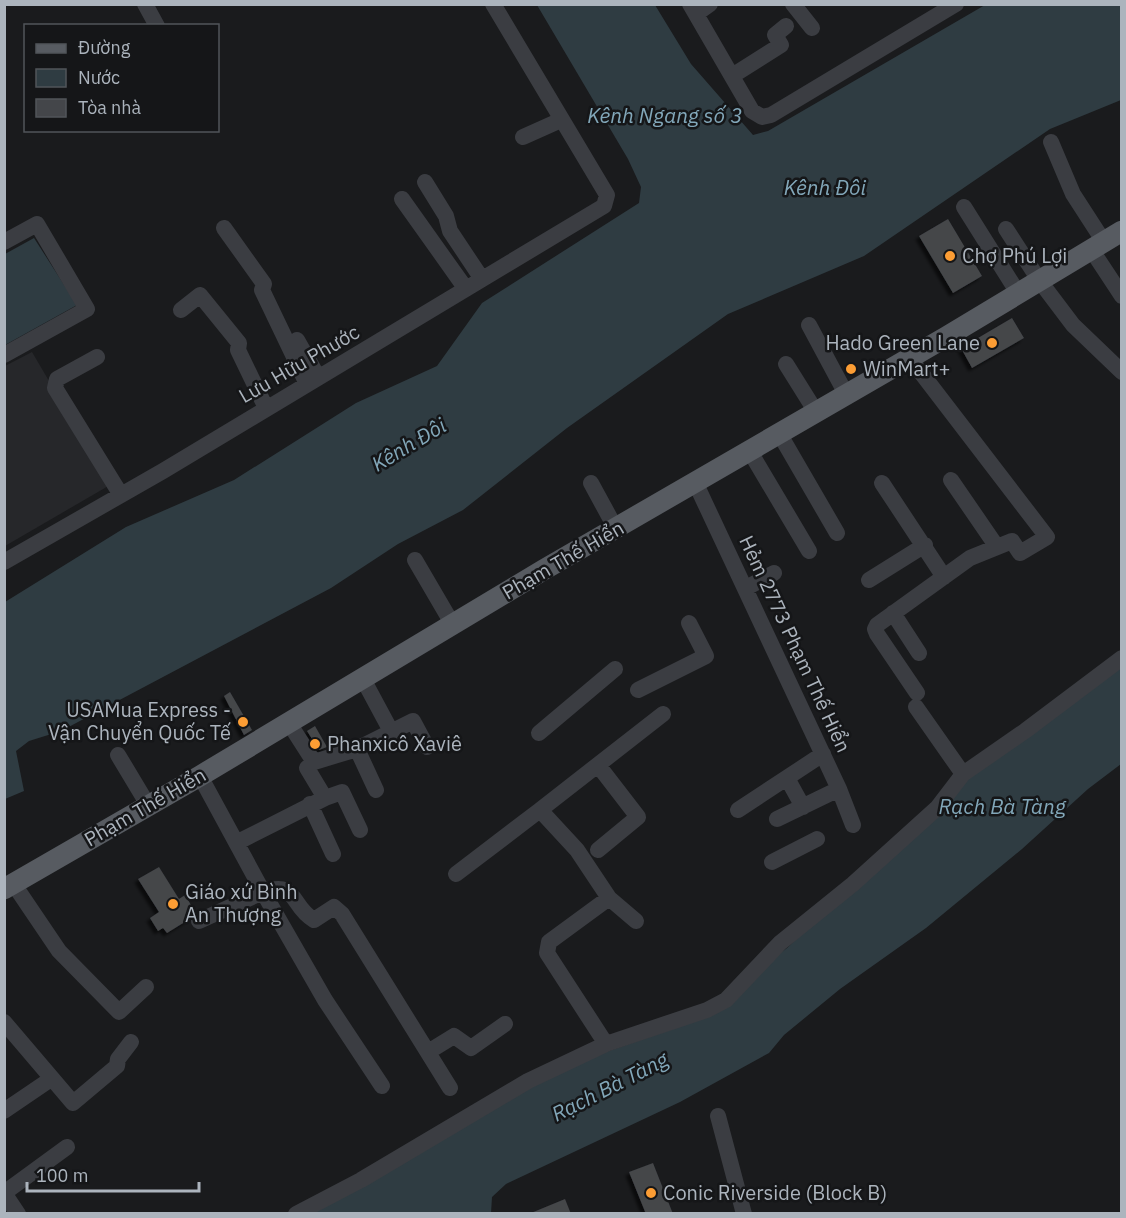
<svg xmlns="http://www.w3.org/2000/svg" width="1126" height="1218" font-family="'IBM Plex Sans',sans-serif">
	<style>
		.built { fill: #26272a }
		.water { fill: #2f3c42 }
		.building { fill: #44464a; filter: url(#shadow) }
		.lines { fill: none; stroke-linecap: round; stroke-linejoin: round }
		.minor { stroke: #3b3d42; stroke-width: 16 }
		.major { stroke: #575b61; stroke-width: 21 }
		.poi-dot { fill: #fc9d34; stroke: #151618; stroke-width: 2 }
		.labels { text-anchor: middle; stroke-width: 5; stroke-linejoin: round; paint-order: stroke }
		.poi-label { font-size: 20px; fill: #acb4bd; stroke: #151618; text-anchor: start }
		.street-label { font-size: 20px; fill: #acb4bd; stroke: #151618 }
		.water-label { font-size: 21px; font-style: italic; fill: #82a7b9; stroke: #151618 }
	</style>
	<defs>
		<filter id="shadow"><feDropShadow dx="-3.5" dy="3.5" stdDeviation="1.5" flood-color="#0009"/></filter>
	</defs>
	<rect width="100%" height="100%" fill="#1a1b1d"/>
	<path class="built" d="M32,352L110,485L5,546V366Z"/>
	<path class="water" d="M537,5H655L691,64L753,135L768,131L985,5H1121V100L1050,129L864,256L728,314L567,428L463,510L398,544L331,588L61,731L29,741L16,751L24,791L5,799V602L126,527L234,480L356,403L437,366L482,303L639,203L641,187L628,159Z
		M34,238L77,305L5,345V254Z
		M1121,665V764L1088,789L1022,849L926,928L840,989L784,1035L769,1053L680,1102L506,1184L492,1197L491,1213L310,1214L571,1064L690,1023L787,948L971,773Z"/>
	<path class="building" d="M948,219L982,276L953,293L919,236Z
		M1012,318L1024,338L972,368L961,348Z
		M230,692L252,730L244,735L224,696Z
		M315,726L327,747L319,750L307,731Z
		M159,867L179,899L185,895L194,910L185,915L188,920L167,933L163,928L158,931L150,918L159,912L138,879Z
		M653,1163L673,1214H646L629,1172Z
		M565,1199L571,1214H531V1213Z"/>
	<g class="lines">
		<path class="minor" d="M145,4L157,26
			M690,4L752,111L762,117L771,115L956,4
			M793,4L812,28
			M696,14L710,4
			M732,76L781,45L775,35L786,26
			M523,137L561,120
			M1051,142L1073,194L1104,242
			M425,182L446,216L450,231L482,279
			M402,199L466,289
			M964,207L1018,293
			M224,228L264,284L262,290L307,384
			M1006,229L1039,280L1073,325L1122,372
			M4,242L37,224L87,309L4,355
			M1091,249L1122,296
			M181,310L200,295L239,343L238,350L266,408
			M809,325L846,394
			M297,340L318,377
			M97,357L57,379L55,388L121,495
			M909,357L1047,537L1020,553L1012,541L970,558L877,625L875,629L877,634L917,693
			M786,364L816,412
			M779,433L837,533
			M749,450L809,551
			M951,480L997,547
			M695,482L839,789L853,825
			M591,483L616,529
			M882,483L944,577
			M415,560L453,625
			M4,562L163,471L604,206L607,195L493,4
			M869,580L925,545
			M746,588L774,573
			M893,613L919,653
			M363,679L392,733
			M638,690L706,656L689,623
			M916,707L963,774
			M289,723L314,762
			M539,733L615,669
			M357,749L376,790
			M118,755L148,805
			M598,765L638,817L598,850
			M787,778L803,807
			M325,798L342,792L360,830
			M310,804L333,854
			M738,810L823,754
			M777,819L839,789
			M238,842L325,798L307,768L314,762L357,749L413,721L427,747
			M772,862L817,839
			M456,874L540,810
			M13,883L59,951L119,1012L146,987
			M199,921L263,892L200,776
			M636,921L609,898L577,850L540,810L663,714
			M4,1022L73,1103L117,1066L118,1059L131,1042
			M606,1044L547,953L549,942L609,898
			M428,1052L454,1036L471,1048L505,1024
			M382,1086L325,1000L263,892C298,880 290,906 314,920L334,907L342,914L450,1088
			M4,1111L51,1079
			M718,1116L744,1214
			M4,1193L67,1147
			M4,1193L18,1214
			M296,1214L361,1180L528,1081L606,1044L707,1010L726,1000L780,943L853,884L937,808L963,774L1025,731L1122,658"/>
		<path class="major" d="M4,889L200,776L545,569L946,337L1122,231"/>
	</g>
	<g class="poi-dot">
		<circle cx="950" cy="256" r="6"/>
		<circle cx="992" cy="343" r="6"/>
		<circle cx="851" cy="369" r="6"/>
		<circle cx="243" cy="722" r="6"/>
		<circle cx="315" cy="744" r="6"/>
		<circle cx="173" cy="904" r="6"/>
		<circle cx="651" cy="1193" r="6"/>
	</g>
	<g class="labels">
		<g class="poi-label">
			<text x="962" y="263">Chợ Phú Lợi</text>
			<text x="980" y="350" text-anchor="end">Hado Green Lane</text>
			<text x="863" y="376">WinMart+</text>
			<text x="231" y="717" text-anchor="end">USAMua Express -<tspan x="231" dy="23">Vận Chuyển Quốc Tế</tspan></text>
			<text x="327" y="751">Phanxicô Xaviê</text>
			<text x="185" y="899">Giáo xứ Bình<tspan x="185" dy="23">An Thượng</tspan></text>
			<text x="663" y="1200">Conic Riverside (Block B)</text>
		</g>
		<g class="street-label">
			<text transform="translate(299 364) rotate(-30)" y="7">Lưu Hữu Phước</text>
			<text transform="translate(563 560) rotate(-30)" y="7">Phạm Thế Hiển</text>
			<text transform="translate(795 644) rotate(65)" y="7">Hẻm 2773 Phạm Thế Hiển</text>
			<text transform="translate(145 807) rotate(-30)" y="7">Phạm Thế Hiển</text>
		</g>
		<g class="water-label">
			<text x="665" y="123">Kênh Ngang số 3</text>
			<text x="825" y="195">Kênh Đôi</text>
			<text transform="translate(409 445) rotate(-31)" y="7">Kênh Đôi</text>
			<text x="1002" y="814">Rạch Bà Tàng</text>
			<text transform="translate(610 1087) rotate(-27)" y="7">Rạch Bà Tàng</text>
		</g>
	</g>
	<rect width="1126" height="1218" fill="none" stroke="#acb4bd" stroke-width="12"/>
	<rect x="24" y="24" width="195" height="108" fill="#151618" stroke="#51555a" stroke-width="1.5"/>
	<rect x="36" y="44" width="30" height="9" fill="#575b61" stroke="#51555a" stroke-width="1.5"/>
	<text x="78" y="54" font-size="18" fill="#acb4bd">Đường</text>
	<rect x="36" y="69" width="30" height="18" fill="#2f3c42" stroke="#51555a" stroke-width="1.5"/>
	<text x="78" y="84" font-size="18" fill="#acb4bd">Nước</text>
	<rect x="36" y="99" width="30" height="18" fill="#44464a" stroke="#51555a" stroke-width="1.5"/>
	<text x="78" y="114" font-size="18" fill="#acb4bd">Tòa nhà</text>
	<path d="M27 1182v9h172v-9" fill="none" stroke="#acb4bd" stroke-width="3"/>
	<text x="36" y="1182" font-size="18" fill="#acb4bd" stroke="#151618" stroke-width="4.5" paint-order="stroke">100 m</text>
</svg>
